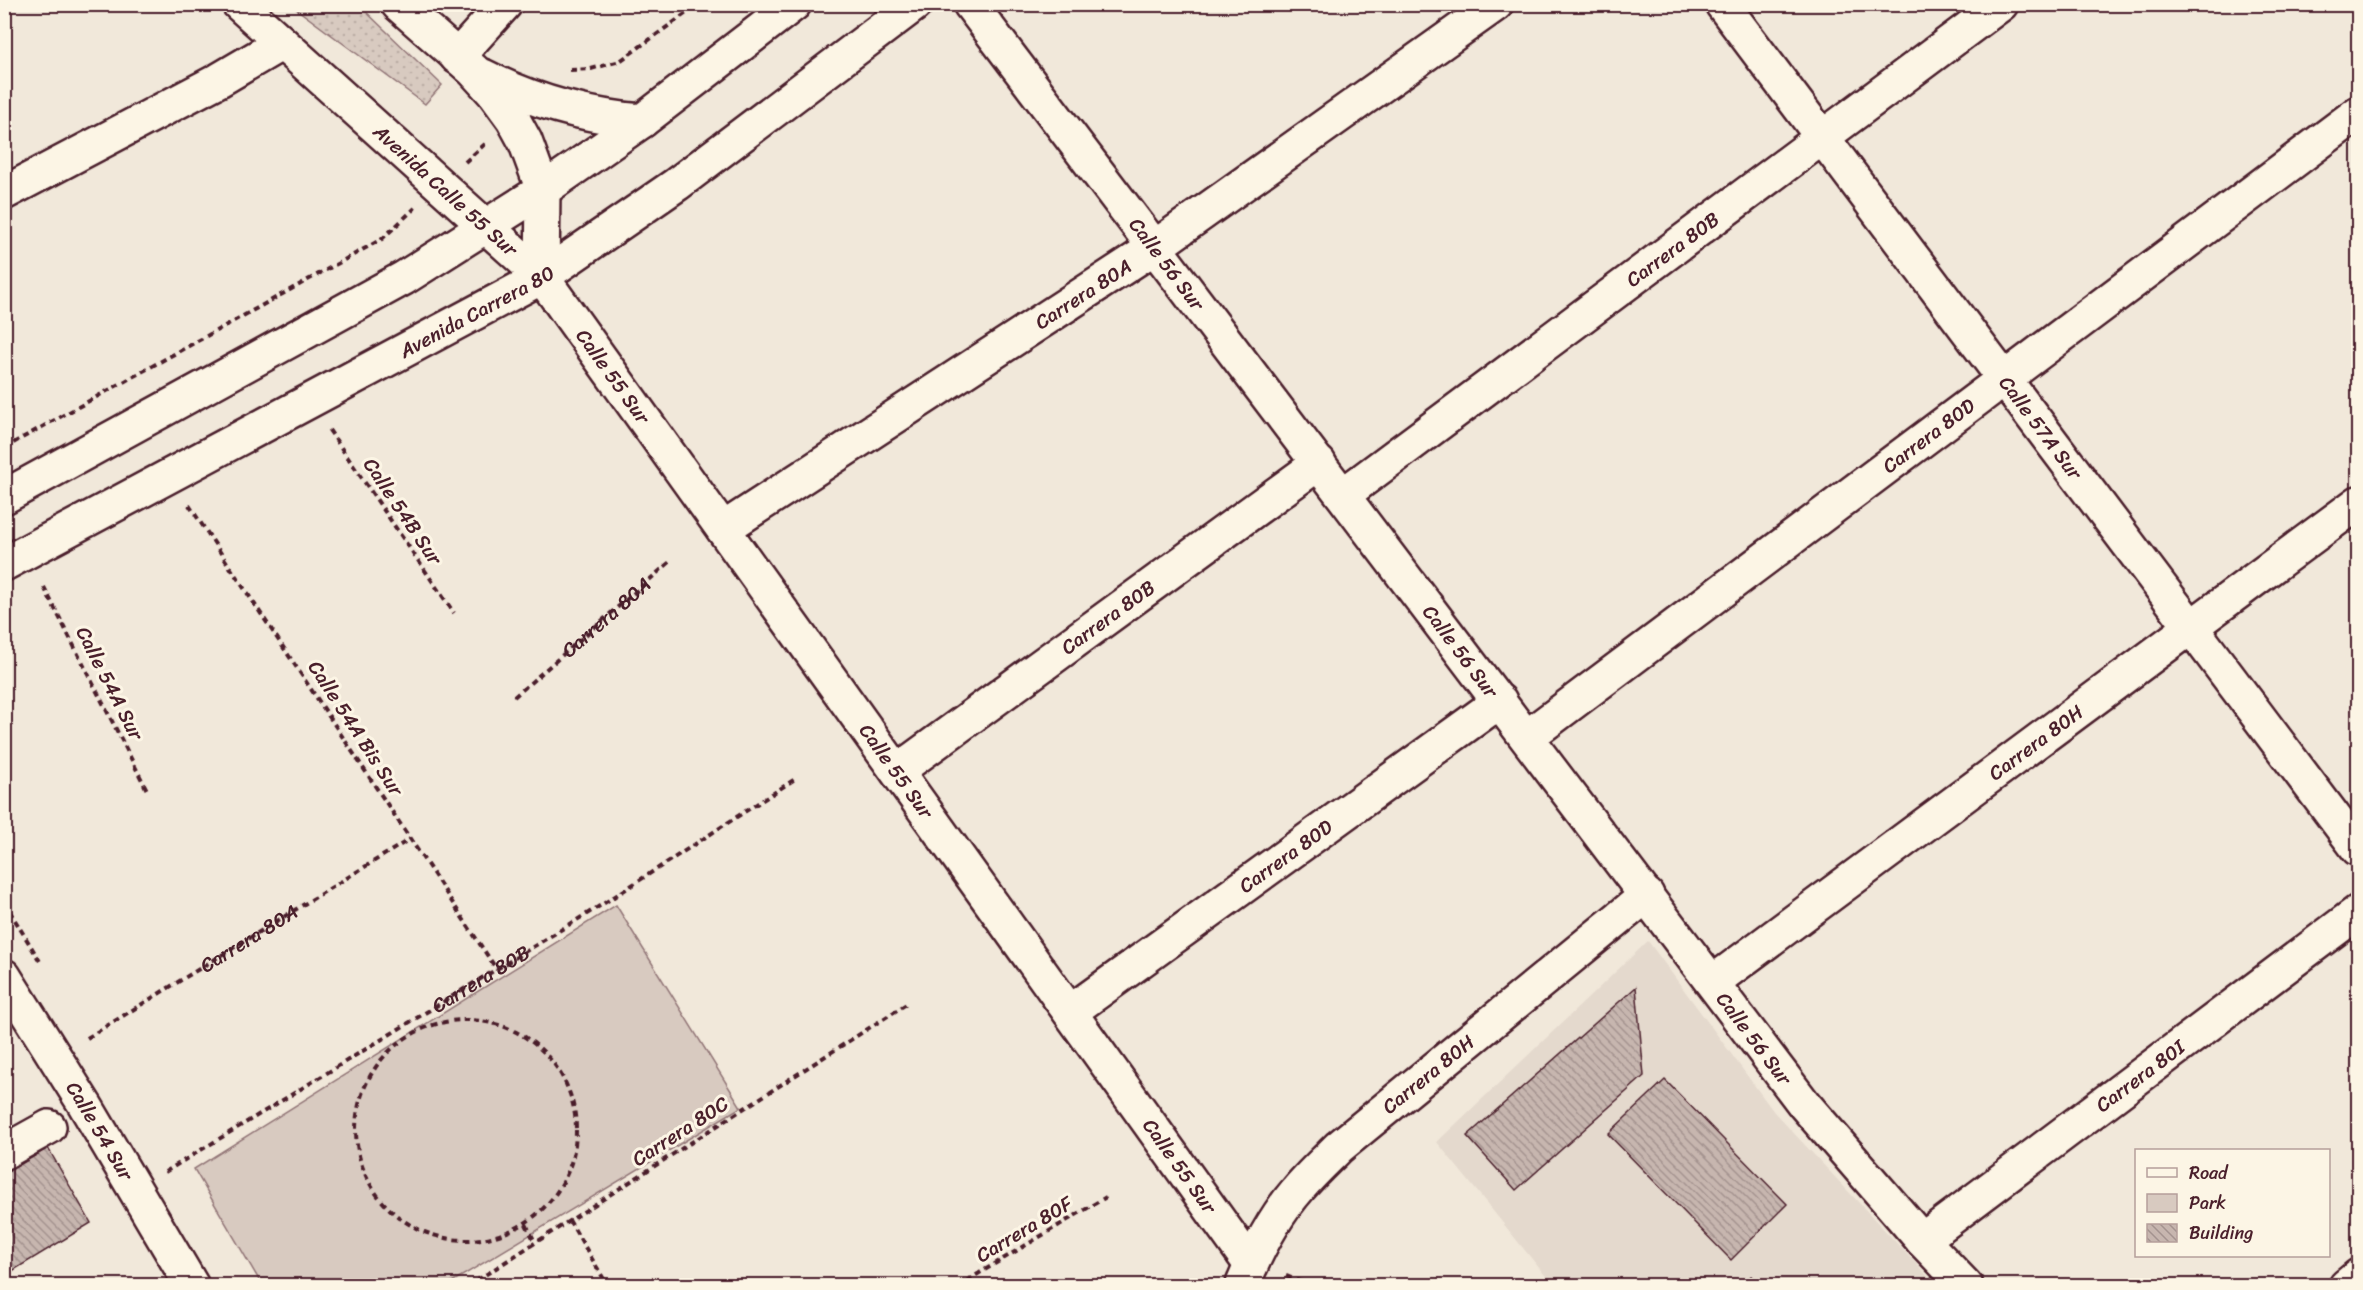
<svg xmlns="http://www.w3.org/2000/svg" width="2363" height="1290" font-family="Sriracha,sans-serif">
	<style>
		.built { fill: #e4d9cd }
		.grass { fill: url(#grass-dots); stroke: #917476; stroke-width: 1.5 }
		.park { fill: #d8cac0; stroke: #917476; stroke-width: 1.5 }
		.building { fill: url(#building-back-hatch); stroke: #4a1f2b; stroke-width: 1.5 }
		.lines { fill: none; stroke-linecap: round; stroke-linejoin: round }
		.minor-casing { stroke: #4a1f2b; stroke-width: 38 }
		.major-casing { stroke: #4a1f2b; stroke-width: 38 }
		.path { stroke: #4a1f2b; stroke-width: 4; stroke-dasharray: 6 4.5; stroke-linecap: butt }
		.minor { stroke: #fcf5e5; stroke-width: 33 }
		.major { stroke: #fcf5e5; stroke-width: 33 }
		.labels { text-anchor: middle; stroke-width: 6; stroke-linejoin: round; paint-order: stroke }
		.street-label { font-size: 20px; fill: #4a1f2b; stroke: #fcf5e5 }
	</style>
	<defs>
		<pattern id="grass-dots" width="8" height="8" patternUnits="userSpaceOnUse" patternTransform="scale(1.5)"><rect width="8" height="8" fill="#d8cac0"/><path d="M2 2h.1M6 6h.1" fill="none" stroke="#bbada5" stroke-width="1.8" stroke-linecap="round"/></pattern>
		<pattern id="building-back-hatch" width="6" height="6" patternUnits="userSpaceOnUse" patternTransform="scale(1.5)"><rect width="6" height="6" fill="#c7b6af"/><path d="M-1 5l2 2M0 0l6 6M5-1l2 2" fill="none" stroke="#a4938f"/></pattern>
	</defs>
	<rect width="100%" height="100%" fill="#f1e8da"/>
	<filter id="ink" filterUnits="userSpaceOnUse"><feTurbulence type="fractalNoise" baseFrequency=".0167" numOctaves="2"/><feDisplacementMap in="SourceGraphic" scale="12" xChannelSelector="R" yChannelSelector="G"/><feConvolveMatrix kernelMatrix="1 2 1 2 8 2 1 2 1" color-interpolation-filters="sRGB"/></filter>
	<g filter="url(#ink)">
		<path class="built" d="M1648,941L1774,1112L1936,1285H1553L1437,1142Z"/>
		<path class="grass" d="M291,5H359L442,85L425,104Z"/>
		<path class="park" d="M616,905L741,1107L447,1285H262L194,1169Z"/>
		<path class="building" d="M1636,987L1644,1076L1516,1190L1467,1136Z
			M1665,1080L1787,1204L1731,1260L1608,1134Z
			M48,1148L91,1223L4,1276V1174Z
			M1751,1276L1760,1286H1741Z"/>
		<g class="lines">
			<defs>
				<g id="minor">
					<path id="s4" d="M970,4L1804,1104L1922,1240L1966,1286"/>
					<path id="s5" d="M1722,4L2358,849"/>
					<path d="M457,57L505,4"/>
					<path d="M4,193L219,80L282,43"/>
					<path id="s6" d="M542,277L1251,1265"/>
					<path id="s7" d="M1343,495L2001,4"/>
					<path id="s8" d="M723,529L1155,247L1496,4"/>
					<path id="s9" d="M1527,737L2358,113"/>
					<path id="s10" d="M897,771L1319,463"/>
					<path id="s11" d="M4,976L85,1105L192,1286"/>
					<path id="s12" d="M1713,982L2358,503"/>
					<path id="s13" d="M1070,1012L1500,701"/>
					<path d="M4,1152L49,1127"/>
					<path id="s14" d="M1922,1240L2358,912"/>
					<path id="s15" d="M1243,1284C1257,1250 1276,1214 1300,1187C1312,1173 1326,1160 1339,1147L1647,895"/>
					<path d="M2346,1286L2358,1276"/>
				</g>
				<g id="major">
					<path id="s16" d="M239,4L542,277"/>
					<path d="M398,4L473,70L494,93L513,119L525,141L543,190L542,277"/>
					<path d="M483,76C534,102 584,116 642,121"/>
					<path d="M4,497L404,278L543,190L642,121L794,4"/>
					<path id="s17" d="M4,564L542,277L677,184L915,4"/>
				</g>
			</defs>
			<use href="#minor" class="minor-casing"/>
			<use href="#major" class="major-casing"/>
			<g class="path">
				<path d="M570,70L591,69L620,61L699,4"/>
				<path d="M465,162L486,143"/>
				<path d="M329,430L454,613"/>
				<path d="M4,448L382,239L415,208"/>
				<path d="M189,505L497,970"/>
				<path d="M44,587L148,792"/>
				<path id="s1" d="M514,697L671,561"/>
				<path d="M4,902L41,963"/>
				<circle cx="466" cy="1130" r="110"/>
				<path id="s2" d="M87,1038L410,839"/>
				<path id="s3" d="M165,1172L603,904L795,779"/>
				<path d="M569,1220L608,1286"/>
				<path d="M526,1224L535,1242"/>
				<path d="M1286,1276L1314,1286"/>
				<path d="M468,1286L908,1003"/>
				<path d="M958,1286L1106,1197"/>
			</g>
			<use href="#minor" class="minor"/>
			<use href="#major" class="major"/>
		</g>
	</g>
	<g class="labels">
		<g class="street-label">
			<text dy="7" stroke="none"><textPath href="#s16" startOffset="278">Avenida Calle 55 Sur</textPath></text>
			<text dy="7" stroke="none"><textPath href="#s7" startOffset="411">Carrera 80B</textPath></text>
			<text dy="7" stroke="none"><textPath href="#s4" startOffset="326">Calle 56 Sur</textPath></text>
			<text dy="7" stroke="none"><textPath href="#s8" startOffset="430">Carrera 80A</textPath></text>
			<text dy="7" stroke="none"><textPath href="#s17" startOffset="536">Avenida Carrera 80</textPath></text>
			<text dy="7" stroke="none"><textPath href="#s6" startOffset="122">Calle 55 Sur</textPath></text>
			<text dy="7" stroke="none"><textPath href="#s5" startOffset="530">Calle 57A Sur</textPath></text>
			<text dy="7" stroke="none"><textPath href="#s9" startOffset="502">Carrera 80D</textPath></text>
			<text transform="translate(403 511) rotate(56)" y="7">Calle 54B Sur</text>
			<text dy="7" stroke="none"><textPath href="#s1" startOffset="122">Carrera 80A</textPath></text>
			<text dy="7" stroke="none"><textPath href="#s10" startOffset="261">Carrera 80B</textPath></text>
			<text dy="7" stroke="none"><textPath href="#s4" startOffset="812">Calle 56 Sur</textPath></text>
			<text transform="translate(110 683) rotate(63)" y="7">Calle 54A Sur</text>
			<text transform="translate(356 728) rotate(57)" y="7">Calle 54A Bis Sur</text>
			<text dy="7" stroke="none"><textPath href="#s12" startOffset="402">Carrera 80H</textPath></text>
			<text dy="7" stroke="none"><textPath href="#s6" startOffset="608">Calle 55 Sur</textPath></text>
			<text dy="7" stroke="none"><textPath href="#s13" startOffset="266">Carrera 80D</textPath></text>
			<text dy="7" stroke="none"><textPath href="#s2" startOffset="190">Carrera 80A</textPath></text>
			<text dy="7" stroke="none"><textPath href="#s3" startOffset="370">Carrera 80B</textPath></text>
			<text dy="7" stroke="none"><textPath href="#s4" startOffset="1298">Calle 56 Sur</textPath></text>
			<text dy="7" stroke="none"><textPath href="#s15" startOffset="284">Carrera 80H</textPath></text>
			<text dy="7" stroke="none"><textPath href="#s14" startOffset="273">Carrera 80I</textPath></text>
			<text dy="7" stroke="none"><textPath href="#s11" startOffset="182">Calle 54 Sur</textPath></text>
			<text transform="translate(680 1131) rotate(-33)" y="7">Carrera 80C</text>
			<text dy="7" stroke="none"><textPath href="#s6" startOffset="1094">Calle 55 Sur</textPath></text>
			<text transform="translate(1024 1229) rotate(-31)" y="7">Carrera 80F</text>
		</g>
	</g>
	<rect width="2363" height="1290" fill="none" stroke="#fcf5e5" stroke-width="24"/>
	<rect x="12" y="12" width="2339" height="1266" fill="none" stroke="#4a1f2b" stroke-width="2" filter="url(#ink)"/>
	<rect x="2135" y="1149" width="195" height="108" fill="#fcf5e5" stroke="#b59f9b" stroke-width="1.5"/>
	<rect x="2147" y="1168" width="30" height="9" fill="#fcf5e5" stroke="#b59f9b" stroke-width="1.5"/>
	<text x="2189" y="1179" font-size="18" fill="#4a1f2b">Road</text>
	<rect x="2147" y="1194" width="30" height="18" fill="#d8cac0" stroke="#b59f9b" stroke-width="1.5"/>
	<text x="2189" y="1209" font-size="18" fill="#4a1f2b">Park</text>
	<rect x="2147" y="1224" width="30" height="18" fill="url(#building-back-hatch)" stroke="#b59f9b" stroke-width="1.5"/>
	<text x="2189" y="1239" font-size="18" fill="#4a1f2b">Building</text>
</svg>
